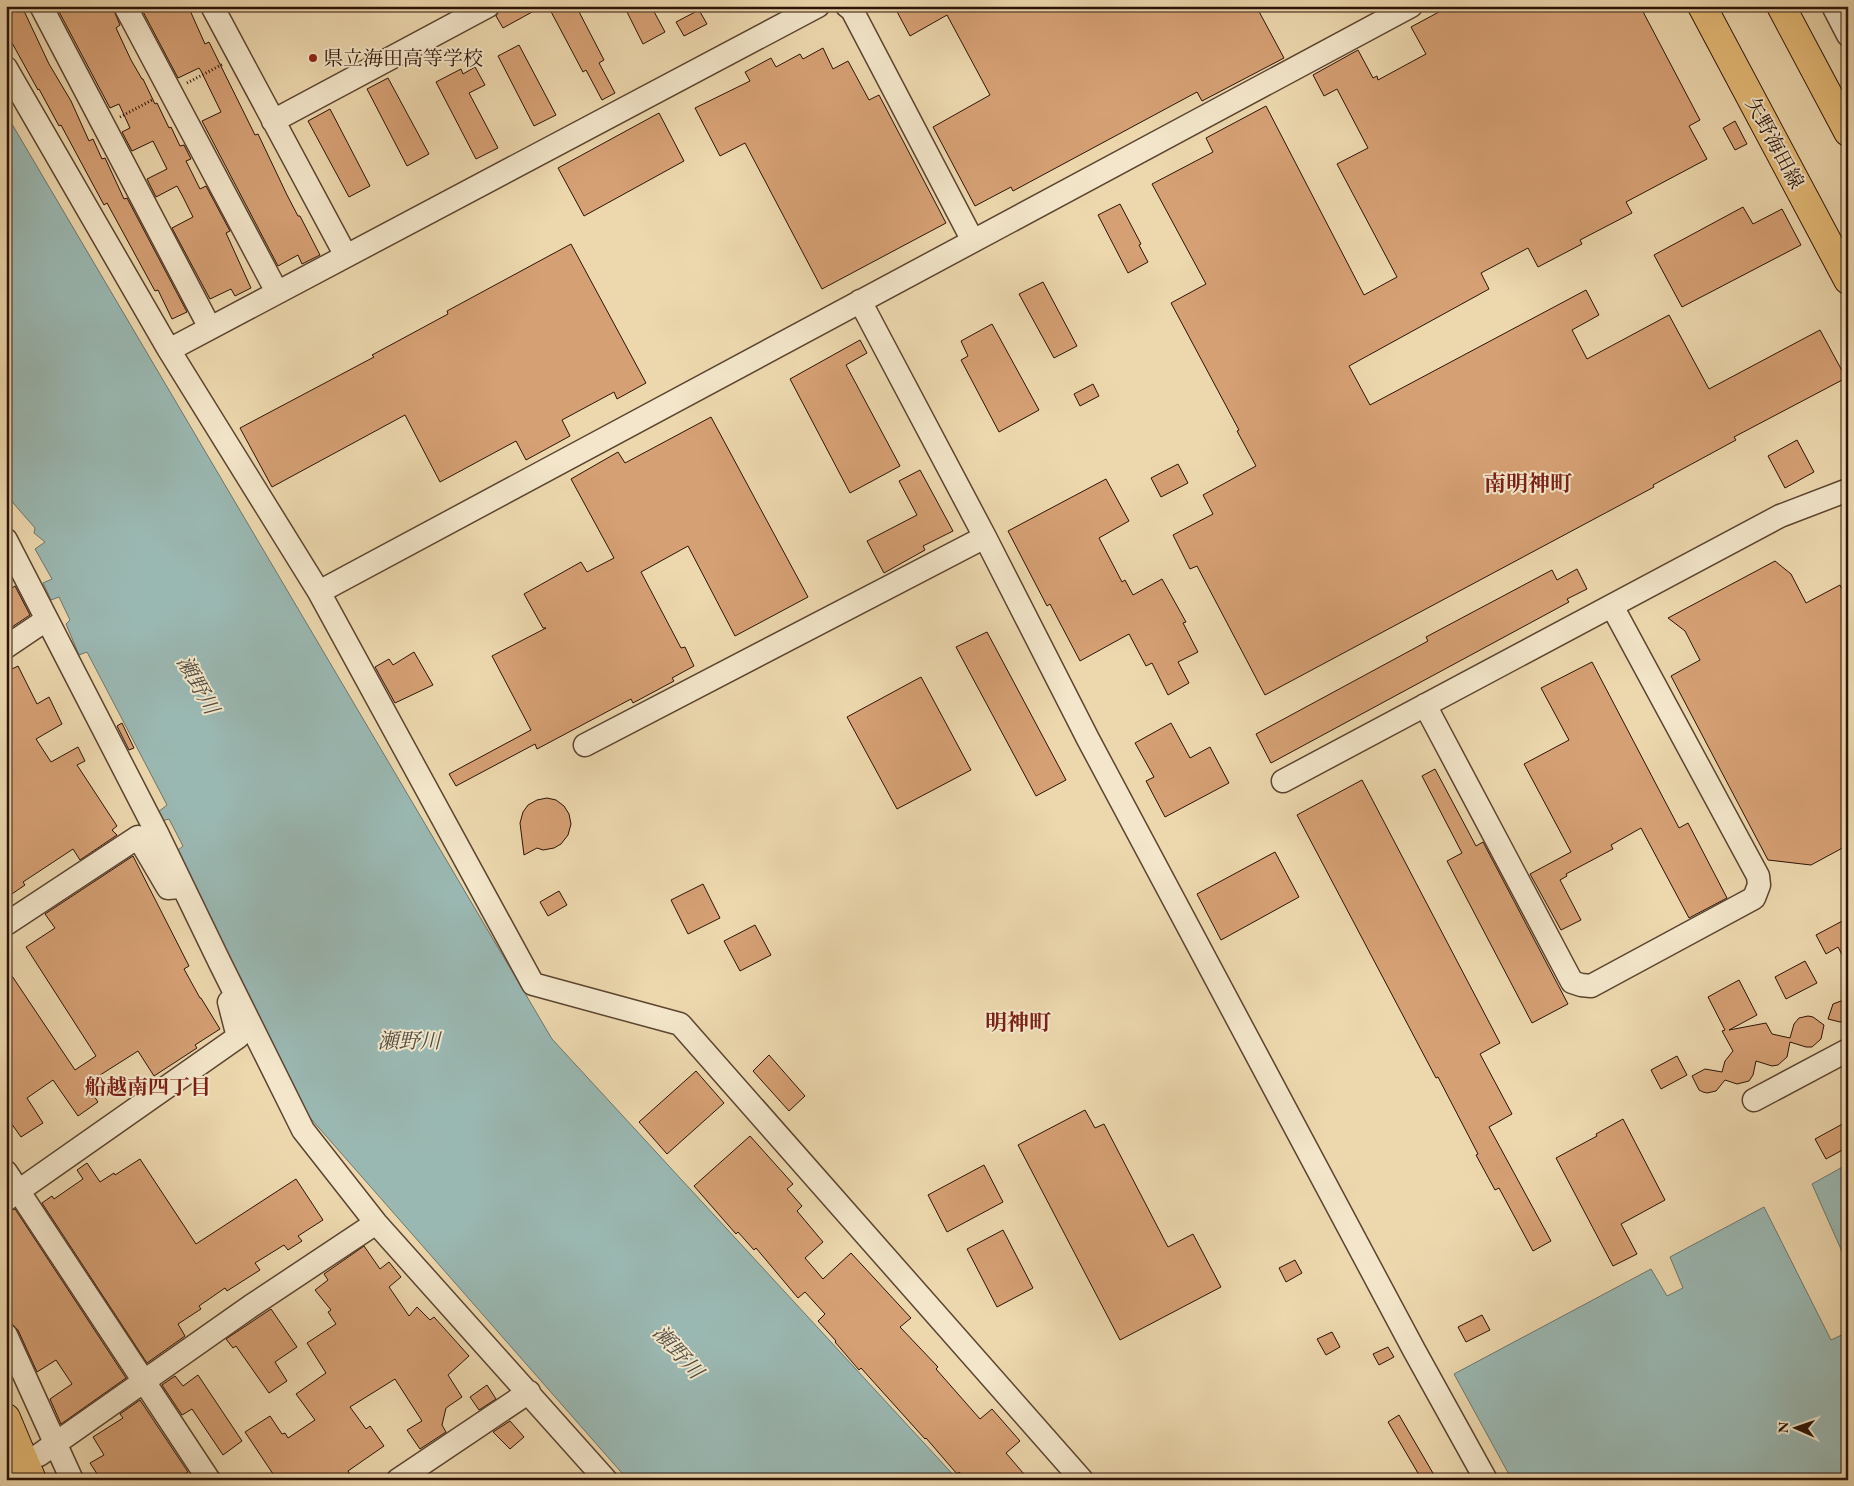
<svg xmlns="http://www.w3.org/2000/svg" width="1854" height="1486" font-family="'EB Garamond','Noto Serif JP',serif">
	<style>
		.water { fill: #9ab8b2; stroke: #6e766d }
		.building { fill: #d5a074; stroke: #2c1306 }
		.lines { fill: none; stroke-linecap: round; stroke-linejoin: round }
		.minor-casing { stroke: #5c4430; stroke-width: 25 }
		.major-casing { stroke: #2c1306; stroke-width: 30 }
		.highway-casing { stroke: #2c1306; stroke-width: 30 }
		.path { stroke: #2c1306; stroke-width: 3; stroke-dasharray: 1 2.5; stroke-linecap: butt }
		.minor { stroke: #f3e6ca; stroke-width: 22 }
		.major { stroke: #e6bc77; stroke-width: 28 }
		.highway { stroke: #e6bc77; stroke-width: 28 }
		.poi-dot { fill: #8f2418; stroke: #f3e6ca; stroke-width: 2 }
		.labels { text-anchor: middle; stroke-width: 4; stroke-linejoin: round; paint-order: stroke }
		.poi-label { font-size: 20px; fill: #2c1306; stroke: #f3e6ca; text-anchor: start }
		.street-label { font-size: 20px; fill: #2c1306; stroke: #f3e6ca }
		.water-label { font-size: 21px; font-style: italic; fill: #524d42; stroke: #f3e6ca }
		.neighbourhood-label { font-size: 21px; font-weight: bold; fill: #7a1f14; stroke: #f3e6ca }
		.quarter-label { font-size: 22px; font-weight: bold; fill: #7a1f14; stroke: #f3e6ca }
	</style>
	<rect width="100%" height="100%" fill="#edd8ae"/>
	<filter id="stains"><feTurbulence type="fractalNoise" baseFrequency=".004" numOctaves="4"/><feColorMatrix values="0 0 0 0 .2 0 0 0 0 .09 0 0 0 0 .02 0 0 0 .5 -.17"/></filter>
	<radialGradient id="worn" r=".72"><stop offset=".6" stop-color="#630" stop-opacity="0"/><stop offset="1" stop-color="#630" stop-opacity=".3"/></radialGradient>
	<path class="water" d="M6,114L552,1039L958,1480H628L305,1112L177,851L183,846L169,819L162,821L158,812L167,805L87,652L79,655L66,624L70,620L59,597L51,600L43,583L52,579L35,549L45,542L34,533L35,528L14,504L6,489Z
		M1848,1164V1265L1812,1184Z
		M1764,1207L1831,1340L1848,1332V1480H1512L1454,1374L1651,1269L1667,1296L1683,1288L1670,1257Z"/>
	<path class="building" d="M6,6H18L21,12L24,11L49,64L71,101L89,141L93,139L102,159L105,158L124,199L127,198L187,312L172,319L158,290L155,291L107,203L104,205L61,125L59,126L39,89L38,90L6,32Z
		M56,6H112L120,25L116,28L131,60L142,79H143L155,104L157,103L169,128L171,127L180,146L184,145L191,159L186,161L200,189L206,186L230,231L226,233L251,288L235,296L231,289L210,299L172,228L193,217L182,195L177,186L156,197L147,179L167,169L153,141L132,151L122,132L130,128L119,104L110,108Z
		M140,6H188L205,44L209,42L255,135L258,134L287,195L298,216H300L320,255L302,264L298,255L278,266L202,121L221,112L201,71L199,68L178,78Z
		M506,6H543L503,28L496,16L500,9Z
		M548,6H576L604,60L599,63L615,93L602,100L586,70L583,72Z
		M624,6H651L665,32L643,44Z
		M894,6H1256L1284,58L1202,101L1197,92L1013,191L1011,187L975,206L933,127L990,95L947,15L910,36Z
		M1450,6H1640L1700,120L1689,126L1707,159L1626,202L1632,213L1580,240L1582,244L1538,267L1528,248L1481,273L1489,289L1349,366L1370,405L1586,290L1599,315L1572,330L1587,359L1669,315L1709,389L1820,330L1846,378L1734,437L1736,440L1653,485L1654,487L1265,695L1197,566L1190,569L1173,535L1213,514L1203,495L1256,466L1237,431L1239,430L1171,303L1206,284L1152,184L1213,152L1206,138L1266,106L1364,295L1397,277L1337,164L1368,148L1337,89L1324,96L1313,75L1358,50L1373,78L1377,76L1378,80L1426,54L1411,27Z
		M699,10L707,24L684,36L676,22Z
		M519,45L556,115L534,126L498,56Z
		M823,48L833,69L848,61L869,100L879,95L946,223L822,289L745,143L720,156L695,108L750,81L745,72L771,58L776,67L800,54L803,59Z
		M475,67L485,85L469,93L498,148L476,159L436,82L461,69L463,74Z
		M388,78L429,154L407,166L367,89Z
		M330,109L370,186L349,197L308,121Z
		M659,113L684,161L584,216L558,168Z
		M1735,121L1747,144L1735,150L1723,128Z
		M1120,204L1141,244L1139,245L1148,262L1128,273L1098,215Z
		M1743,207L1753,224L1782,209L1801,245L1682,307L1654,255Z
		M571,244L646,383L617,399L614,392L562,420L570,436L526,460L516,441L440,482L405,415L272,487L240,428L374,357L372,355L448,314L447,311Z
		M1043,282L1077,346L1054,358L1019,294Z
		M992,324L1039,410L999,432L961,360L968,356L961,341Z
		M860,340L867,353L846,365L900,466L850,493L790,379Z
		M1093,384L1099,396L1080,406L1074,394Z
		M711,417L808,597L735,636L688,546L641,572L681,648L685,647L694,666L672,678L674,681L633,703L631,699L537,749L535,744L456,786L449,774L531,730L492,656L546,628H543L524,594L581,562L587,572L614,558L571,479L618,452L625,463Z
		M1797,440L1814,472L1785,488L1768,456Z
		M1178,464L1188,483L1161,497L1151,478Z
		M920,470L953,531L923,546L925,550L884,573L867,541L917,515L899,481Z
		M1106,479L1129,521L1099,538L1122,582L1125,580L1133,595L1162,579L1186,622L1183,623L1198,652L1178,662L1189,683L1168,695L1152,663L1146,666L1129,634L1080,661L1050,604L1047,606L1008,531Z
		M1775,561L1791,574L1806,603L1840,585L1848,600V845L1811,865L1768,860L1671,676L1700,660L1685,631L1668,618Z
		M1577,569L1587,589L1567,599L1569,602L1271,763L1256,734L1428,641L1426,637L1552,570L1557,580Z
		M15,586L30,615L6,631V592Z
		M987,632L1066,780L1036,796L956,647Z
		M414,652L433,685L395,703L375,667L389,659L393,665Z
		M1592,662L1679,828L1688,823L1727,898L1689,918L1641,828L1611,845L1613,849L1566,874L1567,876L1560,880L1581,920L1561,930L1530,874L1571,852L1524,764L1569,740L1541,688Z
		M18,666L37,704L49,697L62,724L36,739L51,762L78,747L85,761L77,765L117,826L112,830L117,835L80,860L73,849L23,882L25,885L6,898V672Z
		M921,677L971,770L897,809L847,717Z
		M122,723L134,748L129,750L117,726Z
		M1171,723L1190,758L1210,747L1229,783L1165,817L1146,781L1154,777L1135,743Z
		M1435,769L1476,846L1483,842L1568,1004L1532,1023L1447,861L1462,853L1422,776Z
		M1362,780L1500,1043L1480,1054L1512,1114L1489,1127L1551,1241L1533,1251L1499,1188L1495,1190L1476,1155L1478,1154L1438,1077L1436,1078L1297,815Z
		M547,798L556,800L564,806L569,814L571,824L568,835L561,844L554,848L543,850L537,848L524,855L520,823L523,812L528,805L537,800Z
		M1275,852L1299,897L1221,940L1197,894Z
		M133,856L189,966L184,969L200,998H201L220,1029L195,1045L197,1048L154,1076L138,1051L86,1084L98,1102L78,1116L53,1080L27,1098L43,1123L21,1137L6,1116V967L75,1070L96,1056L26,947L55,928L45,914Z
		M703,884L720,918L688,934L671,900Z
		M559,891L567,905L548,916L540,902Z
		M1848,918V966L1838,947L1826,954L1816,935Z
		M755,925L771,955L740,971L724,941Z
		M1805,961L1817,983L1786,999L1775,977Z
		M1739,980L1757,1015L1729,1030L1766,1023L1772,1034L1790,1038L1794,1024L1799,1018L1808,1016L1813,1017L1824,1025L1821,1039L1812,1047H1806L1790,1042L1787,1057L1778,1065L1772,1066L1756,1061L1753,1075L1749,1081L1737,1084L1725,1080L1716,1091L1707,1093L1703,1092L1699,1090L1692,1076L1705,1069L1722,1072L1725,1061L1733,1051L1722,1031L1725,1030L1708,997Z
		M1841,1001L1848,1003V1021L1840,1022L1828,1019L1833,1004Z
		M769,1055L805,1096L789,1111L753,1071Z
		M1677,1056L1687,1075L1661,1089L1651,1070Z
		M696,1071L724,1103L667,1154L639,1122Z
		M1085,1110L1095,1128L1104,1124L1168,1247L1193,1234L1221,1287L1120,1340L1018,1145Z
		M1623,1119L1665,1200L1621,1224L1637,1254L1613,1266L1556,1158L1597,1136L1596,1134Z
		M1848,1121V1147L1826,1159L1815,1139Z
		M750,1136L793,1184L787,1189L802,1206L797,1211L823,1242L805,1258L823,1279L851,1253L911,1318L900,1327L938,1367L936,1369L980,1419L992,1409L1020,1441L1006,1453L1029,1480H965L959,1472L957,1474L926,1438L925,1439L861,1368L859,1370L835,1342L836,1341L818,1321L825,1314L805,1292L798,1298L756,1248L754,1250L738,1232L736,1234L694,1186Z
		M140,1159L196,1244L296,1179L323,1220L298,1236L302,1241L288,1250L284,1245L255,1263L260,1270L227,1291L225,1288L199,1306L201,1309L178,1324L185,1336L147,1363L42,1203L52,1196L54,1199L83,1179L77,1170L87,1163L100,1182L114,1173L115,1175Z
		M984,1165L1003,1202L947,1232L928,1195Z
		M15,1209L126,1378L61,1424L50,1399L72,1384L56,1360L37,1372L18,1330L12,1324L6,1310V1212Z
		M1003,1230L1033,1288L997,1307L967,1249Z
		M364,1246L380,1269L389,1262L401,1277L389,1287L409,1316L417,1307L430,1320L434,1317L469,1356L448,1375L462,1397L446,1408L442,1425L446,1432L420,1449L407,1430L422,1421L395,1379L350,1407L366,1429L370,1426L384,1446L348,1471L353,1480H277L245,1432L270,1416L282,1434L285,1433L288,1438L315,1420L296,1394L326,1373L307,1343L336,1324L328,1312L331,1310L315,1290L328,1280L324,1274Z
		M1295,1260L1302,1273L1286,1282L1279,1268Z
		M271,1309L297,1347L275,1362L287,1381L269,1393L236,1346L233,1348L226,1339Z
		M1482,1315L1490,1330L1466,1342L1458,1327Z
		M1332,1332L1340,1347L1326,1355L1317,1339Z
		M1388,1347L1394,1357L1379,1365L1373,1354Z
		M198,1375L242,1441L223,1455L192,1409L182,1415L162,1385L175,1376L183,1386Z
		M487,1385L496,1399L479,1410L470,1397Z
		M140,1400L188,1472L177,1480H101L90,1463L104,1455L93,1437L123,1418L120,1414Z
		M1399,1415L1437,1480H1422L1388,1422Z
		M510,1421L524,1437L510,1449L493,1432Z"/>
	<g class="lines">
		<defs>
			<path id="minor" d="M41,6L210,328
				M125,6L277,292
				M212,6L346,256
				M847,6L852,10L973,241
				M1833,6L1848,35
				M6,68L169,350L319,592L533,984L680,1024L1082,1480
				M273,121L488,6
				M860,301L985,537L1088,739L1414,1350L1486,1480
				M169,350L818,6
				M6,540L157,833L220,963L303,1130L376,1223L606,1480
				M319,592L1411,6
				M6,647L46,620
				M1425,705L1572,982L1581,985L1591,986L1754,898L1759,885L1758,876L1612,606
				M585,745L985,537
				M1283,781L1780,516L1848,490
				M6,924L138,837L168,888L179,887
				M1754,1100L1848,1050
				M6,1172L209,1480
				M7,1199L238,1037L229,1002
				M6,1335L72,1480
				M39,1455L251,1306L376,1223
				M398,1480L529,1392"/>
			<path id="major" d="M1702,6L1848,280
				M1781,6L1848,132"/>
			<path id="highway" d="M6,1418L32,1480
				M6,1474L9,1480"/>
		</defs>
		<use href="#minor" class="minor-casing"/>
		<use href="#major" class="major-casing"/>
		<use href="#highway" class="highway-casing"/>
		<path class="path" d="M187,83L223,64
			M120,117L154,99"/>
		<use href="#minor" class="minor"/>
		<use href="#major" class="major"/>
		<use href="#highway" class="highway"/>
	</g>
	<circle class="poi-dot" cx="313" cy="58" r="5"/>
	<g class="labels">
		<g class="poi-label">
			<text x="323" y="65">県立海田高等学校</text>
		</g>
		<g class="street-label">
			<text transform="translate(1775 143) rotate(62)" y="7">矢野海田線</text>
		</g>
		<g class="water-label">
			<text transform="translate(198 685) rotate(61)" y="7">瀬野川</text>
			<text x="409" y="1048">瀬野川</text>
			<text transform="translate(678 1352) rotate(48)" y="7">瀬野川</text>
		</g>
		<g class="neighbourhood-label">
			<text x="148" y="1094">船越南四丁目</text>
		</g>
		<g class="quarter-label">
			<text x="1528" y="491">南明神町</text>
			<text x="1018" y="1030">明神町</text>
		</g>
	</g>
	<rect width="1854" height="1486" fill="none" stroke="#edd8ae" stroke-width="25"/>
	<rect x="8" y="8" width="1839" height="1471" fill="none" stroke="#2c1306" stroke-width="2.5"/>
	<rect x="12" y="12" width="1829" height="1461" fill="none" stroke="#2c1306"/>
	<g transform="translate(1796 1428) rotate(272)" stroke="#f3e6ca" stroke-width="4" paint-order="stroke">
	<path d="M0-4L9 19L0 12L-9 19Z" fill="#2c1306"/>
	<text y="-8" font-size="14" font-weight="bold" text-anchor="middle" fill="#2c1306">N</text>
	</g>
	<rect width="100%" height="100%" filter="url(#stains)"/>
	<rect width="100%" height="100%" fill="url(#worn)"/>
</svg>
